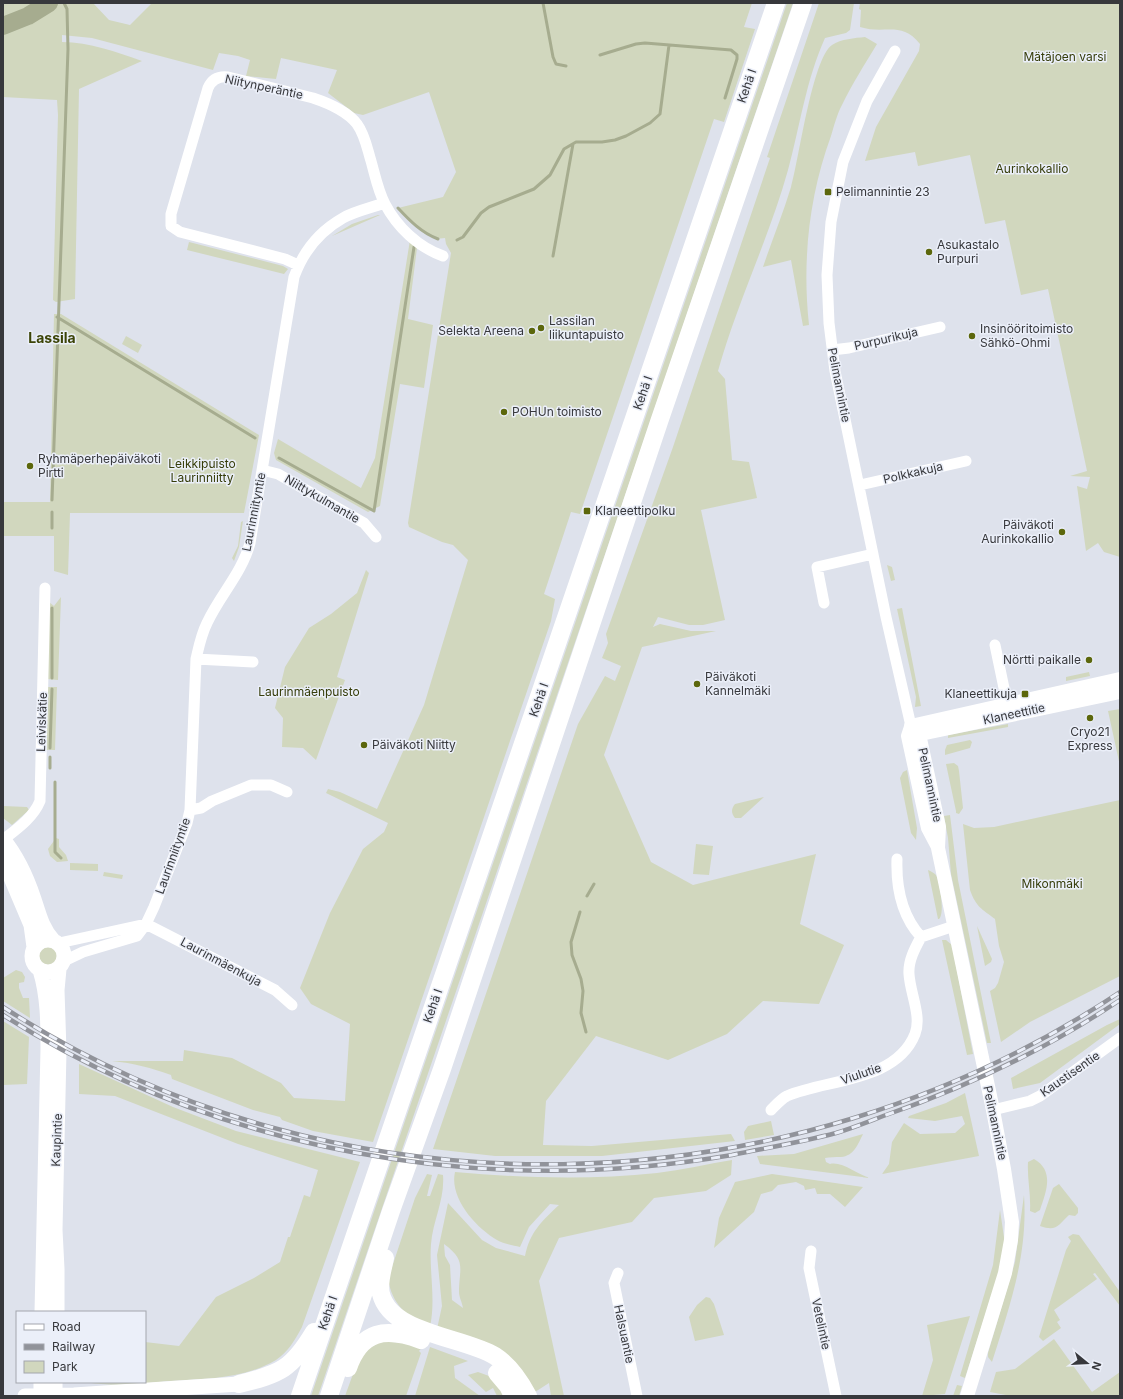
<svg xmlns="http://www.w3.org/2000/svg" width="1123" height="1399" font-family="Inter,sans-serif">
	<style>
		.green { fill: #d1d7be; fill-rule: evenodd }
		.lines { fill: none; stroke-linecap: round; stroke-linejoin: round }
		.stream { stroke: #a6ac8f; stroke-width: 3 }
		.river { stroke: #a6ac8f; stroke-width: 18 }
		.minor { stroke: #fff; stroke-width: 11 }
		.tertiary { stroke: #fff; stroke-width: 14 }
		.secondary { stroke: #fff; stroke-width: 15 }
		.trunk { stroke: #fff; stroke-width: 18 }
		.rail-casing { stroke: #91939a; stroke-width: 4.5 }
		.rail { stroke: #ebeff9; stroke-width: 3; stroke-dasharray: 9; stroke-linecap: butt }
		.poi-dot { fill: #5c670c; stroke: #ebeff9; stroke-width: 1.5 }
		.labels { text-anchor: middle; stroke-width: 3; stroke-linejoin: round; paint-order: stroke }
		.park-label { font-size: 12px; fill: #363d0a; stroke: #ebeff9 }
		.street-label { font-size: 12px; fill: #37383c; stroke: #ebeff9 }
		.poi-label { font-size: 12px; fill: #37383c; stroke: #ebeff9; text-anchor: start }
		.quarter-label { font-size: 14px; font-weight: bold; fill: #3c4407; stroke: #ebeff9 }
	</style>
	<rect width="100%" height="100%" fill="#dee2ec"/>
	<path class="green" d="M3,3H93L109,20L130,25L152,3H752L744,27L755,29L724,122L714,119L580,514L571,512L544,594L555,599L551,621L373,1142L313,1131L282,1120L280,1117L253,1110L172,1079L171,1075C152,1068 133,1063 112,1061H183L184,1050L232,1058L281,1083L294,1098L345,1101L350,1024L311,1004L300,988L330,913L363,849L384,832L388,823L326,793L328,789L340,792L377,809L424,705L468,560L453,545L442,542L409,527L408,523L451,253L446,244L445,238C426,242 409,220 398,208L443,197L456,172L429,92L363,115L354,113L328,93L337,70L281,58L276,79L246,76L250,60L238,56L219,53L213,70L92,38L62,35V42C90,42 116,52 142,61L79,89L75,299L56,302L53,300L58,115L57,100L3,97Z
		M787,3H793L318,1396H311Z
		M819,3H854L850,30L846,33L825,38C806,80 800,126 788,170C769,238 737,303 718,371L725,379L732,460L749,462L757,498L701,510L725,620L703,625H689L658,617L653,627L660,624L691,631H716L642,647L604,755L651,862L693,885L816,854L800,924L844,945L819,1004L763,1001L727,1034L668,1060L596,1036L546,1101L543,1145L592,1146L731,1134L735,1141L602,1156H495L433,1149L578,724L605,676L615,681L621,666L602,658L608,643L606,634L673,447L770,158L767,157Z
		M860,3H1120V557L1104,552L1098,543L1086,551L1077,486L1087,489L1090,477L1070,476L1087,471L1048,289L1021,295L1005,220L985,224L970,155L918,166L915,152L865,161L876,127L919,51L920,44C901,20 885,35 860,27L861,10L859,9Z
		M865,37L877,44C865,64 852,84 842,105C837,114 834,126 831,136C809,196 802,261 809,325L803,326L791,260L763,267C772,240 783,214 791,187C799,160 812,59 832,45C841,39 855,38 865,37Z
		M378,215H380L332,236L352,224Z
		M410,240L417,248L408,319L433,325L424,388L400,384L380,506L368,512L276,460L274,453L278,439L361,488L375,458Z
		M189,242L283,266L288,269L284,274L187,250Z
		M54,314H61L259,435L244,513H70L68,575L54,571V536H3V502H50Z
		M126,336L142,345L138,353L122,344Z
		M243,521L239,547L234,561L232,558L238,546L241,522Z
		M887,565L892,567L895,580L891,581Z
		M366,570L369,573L337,677L345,680L316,760L303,748L282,747L283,718L275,708L285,667L309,628L331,614L357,593Z
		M61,597L58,680L46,679L49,602L54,606Z
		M902,608L921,706L915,707L916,697L897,609Z
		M1089,672L1090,676L1066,681V677Z
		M46,687H57L55,750H44Z
		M1120,709V766L1108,711Z
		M1008,724V727L948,738V735Z
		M970,740L972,742L970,748L945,755V750L947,745Z
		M954,763L958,766L959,771L963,808L959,814L956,813V811L946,764Z
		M907,770L917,828L916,840L911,833L900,778L903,772Z
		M764,797L741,818H735C731,813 731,809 735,804Z
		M1120,800V976L1030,1022L1001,1042L990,991L995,988L998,983L1004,962L999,946L995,919C982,909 976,907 970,890L963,824L974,828L994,827Z
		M3,806L27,807L29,810L12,825L3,818Z
		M950,815L958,880L991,1043H987L951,874L948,838L944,816Z
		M56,838L59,839V847L66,855L68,861L57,862L50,856L48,849Z
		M696,844L713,846L709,875L693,874Z
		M70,863L98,864V871L70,870Z
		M928,870C931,871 934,873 936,875C940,882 945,914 939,919H938Z
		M104,872L123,875L122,879L103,876Z
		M977,926L992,959L991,962L985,966Z
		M942,940H946L952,945L973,1054L967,1055Z
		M39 956a9 9 0 1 1 18 0a9 9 0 1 1-18 0Z
		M16,970L22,972L25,977L24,982L19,983V988L23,998H29L30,1018L3,1001V978Z
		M1120,1019V1024L1040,1083L1013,1089L1011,1078L1107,1025Z
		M3,1021L29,1037L27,1084L3,1085Z
		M79,1064L173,1107L236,1131L360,1162L302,1327C295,1340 288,1352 276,1360C244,1379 205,1379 169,1381C142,1384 112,1387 85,1382H145V1342L179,1346L216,1297L254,1278L280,1262L288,1237H290L304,1195L310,1197L318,1170L238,1144L115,1096L79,1094Z
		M965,1093L979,1156L882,1174L889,1164L892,1142L904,1123L920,1134L955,1133L965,1124L962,1116L935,1121L908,1118L909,1116L946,1103Z
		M771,1121L774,1135L745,1140L744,1132L748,1126Z
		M863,1134C858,1144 854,1156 841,1157C835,1157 830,1157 825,1158L826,1162L830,1164C842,1161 858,1175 870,1178L760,1164L757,1156L794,1154Z
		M1034,1159C1055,1171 1046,1192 1040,1210L1035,1213L1030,1211C1031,1194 1027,1178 1028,1162Z
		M732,1160L731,1175L706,1191L654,1198L632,1222L559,1238L539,1281L564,1396H551L549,1383L535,1392L437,1329L442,1306L437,1255L448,1203L482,1240L496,1248L525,1256C530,1232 541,1222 559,1205L550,1204L529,1227L520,1247C513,1245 503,1244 497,1240C476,1228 449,1198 455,1172C522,1178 590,1180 657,1173C682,1170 707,1164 732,1160ZM444,1244C467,1261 459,1268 459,1292C459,1297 462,1302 463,1308L452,1300L450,1265L445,1256Z
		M427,1174L432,1175L427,1196H430L438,1174L443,1175C445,1199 433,1220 431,1244C429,1272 436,1299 430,1327C407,1318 392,1304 388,1279L415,1198Z
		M772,1174L863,1187L845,1207L830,1194H817L815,1188L805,1190L804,1186L796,1182L778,1185L772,1191L761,1194L754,1212L714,1248L719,1218L735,1182Z
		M1059,1184L1078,1208V1213L1075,1216L1069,1215C1058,1225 1057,1232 1040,1226L1041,1223L1053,1188Z
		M1024,1195C1028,1255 1010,1305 992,1362L988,1357V1353L1015,1262Z
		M1000,1210L1005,1244L999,1272L965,1378L960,1376L993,1265Z
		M1073,1234L1079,1235L1120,1292V1306L1095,1273L1093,1274L1097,1279L1054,1310L1060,1320L1057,1322L1061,1328L1043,1341L1039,1337L1066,1250L1071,1241L1068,1237Z
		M706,1297L710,1298L714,1304L724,1335L695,1341L689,1317L697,1305Z
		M970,1316L945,1394L922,1396L933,1360L927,1325Z
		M1054,1339L1092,1392L1120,1372V1396H1011L990,1392L996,1372L1015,1369Z
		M382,1341L424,1345L419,1351L421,1353L406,1396H345L357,1363L364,1351Z
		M430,1347L468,1361L454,1366L455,1378L480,1396H415Z
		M478,1372L489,1376L506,1396H497L493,1388L486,1392L468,1375Z
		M957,1385L962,1386L959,1396H953Z"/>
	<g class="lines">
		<path class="stream" d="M543,3L553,57L556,64L566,66
			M600,55L636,44L645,43L731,50L737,55V59L725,98
			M398,208C410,221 422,233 438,239
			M457,240L463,237L481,213L489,207L534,189L550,175L564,149L576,142H602L615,140L626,136L650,123L660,114L669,45
			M553,256L573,144
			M57,317L255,438
			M279,458L374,511L414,247
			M52,500L68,49L67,9L64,3
			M52,512V528
			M52,678V608
			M50,748L52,689
			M50,768V757
			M55,782V852L61,858
			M587,896L594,884
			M580,912L571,942L572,955L581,979L583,991L581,1013L586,1032"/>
		<path class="river" d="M3,26L28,16L49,3"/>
		<path class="minor" d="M895,51L867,101L843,162L831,222L827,275L829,323L835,371L886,617L911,726
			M298,265L285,259L180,232L171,226V214L208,88C212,79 219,76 228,77L313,98C328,103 347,111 357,124C365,135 367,148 371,161C375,175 378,191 385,204C397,227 418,247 443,256
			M832,350L849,348L940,327
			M262,470L278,474L364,523L376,537
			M860,485L966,461
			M824,603L817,567L873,554
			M995,645L1009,712
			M196,659L253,662
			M190,810L201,808L212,801L251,785H271L287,792
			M3,840C17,829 33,818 40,801L45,588
			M897,859C896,888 901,915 921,937
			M59,943L146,924L275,990L292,1005
			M64,961L83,952L137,936L146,924L154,907L187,823L190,810L196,659C199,646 201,635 207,623C220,595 242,573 250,543L294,277C303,252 320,231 343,218C355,211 371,208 384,203
			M771,1110C776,1105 781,1099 787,1096C827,1079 896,1082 915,1034C922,1016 910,993 909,974C908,961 915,948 921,937L954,926
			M993,1110L1030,1101L1040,1096L1120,1038
			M811,1251L809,1268L836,1396
			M618,1273L614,1283L637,1396"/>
		<path class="tertiary" d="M911,726L919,734L939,827L938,848L993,1110L1004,1169L1012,1222L1011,1240L1005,1273L967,1396
			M911,726L1120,679
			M911,727L908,736L928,828L938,847
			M911,736L1120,692"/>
		<path class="secondary" d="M3,839C17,856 27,878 34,899C39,914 42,928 53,940
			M3,859L31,925L34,947
			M32 956a16 16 0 1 1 32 0a16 16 0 1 1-32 0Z
			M40,970C48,996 48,1023 48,1049L42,1312
			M57,1312V1269L55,1230L59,1051L57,990L59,969
			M25,1396L74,1395L239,1384
			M41,1396V1382
			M55,1396V1382"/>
		<path class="trunk" d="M385,1258C383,1269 378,1283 381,1294C391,1334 464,1337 495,1356C509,1365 520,1381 528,1396
			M348,1368C361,1330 386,1327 421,1340
			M497,1373L508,1386L513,1396
			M239,1384C280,1374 292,1369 314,1332
			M300,1396L776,3
			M329,1396L391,1211L442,1069L659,422L803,3"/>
		<defs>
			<path id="rail" d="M3,1007C339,1225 789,1213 1120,992
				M3,1015C218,1152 482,1198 732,1155C766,1148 802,1142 836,1133C853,1128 870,1121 886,1115C969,1086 1047,1049 1120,1000"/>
		</defs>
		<use href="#rail" class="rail-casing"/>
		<use href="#rail" class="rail"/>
	</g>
	<g class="poi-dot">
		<rect x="824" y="188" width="8" height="8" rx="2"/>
		<circle cx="929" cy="252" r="4"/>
		<circle cx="541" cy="328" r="4"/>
		<circle cx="532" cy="331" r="4"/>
		<circle cx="972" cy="336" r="4"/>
		<circle cx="504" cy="412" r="4"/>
		<circle cx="30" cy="466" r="4"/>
		<rect x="583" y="507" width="8" height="8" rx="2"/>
		<circle cx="1062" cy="532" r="4"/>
		<circle cx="1089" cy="660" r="4"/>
		<circle cx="697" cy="684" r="4"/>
		<rect x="1021" y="690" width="8" height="8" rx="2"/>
		<circle cx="1090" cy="718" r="4"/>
		<circle cx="364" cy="745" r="4"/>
	</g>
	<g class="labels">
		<g class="park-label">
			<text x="1065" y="61">Mätäjoen varsi</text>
			<text x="1032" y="173">Aurinkokallio</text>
			<text x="202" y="468">Leikkipuisto<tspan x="202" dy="14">Laurinniitty</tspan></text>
			<text x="309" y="696">Laurinmäenpuisto</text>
			<text x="1052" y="888">Mikonmäki</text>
		</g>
		<g class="street-label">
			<text transform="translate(747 86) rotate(-71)" y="4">Kehä I</text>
			<text transform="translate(264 87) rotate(12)" y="4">Niitynperäntie</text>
			<text transform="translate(886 339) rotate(-13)" y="4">Purpurikuja</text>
			<text transform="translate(839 385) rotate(79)" y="4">Pelimannintie</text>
			<text transform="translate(643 393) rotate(-71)" y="4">Kehä I</text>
			<text transform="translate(913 473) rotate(-13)" y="4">Polkkakuja</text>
			<text transform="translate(322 499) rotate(30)" y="4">Niittykulmantie</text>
			<text transform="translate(254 512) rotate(-79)" y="4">Laurinniityntie</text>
			<text transform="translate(539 700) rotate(-71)" y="4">Kehä I</text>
			<text transform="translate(1014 714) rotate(-12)" y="4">Klaneettitie</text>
			<text transform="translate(42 722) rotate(-88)" y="4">Leiviskätie</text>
			<text transform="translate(930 785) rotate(78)" y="4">Pelimannintie</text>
			<text transform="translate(173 856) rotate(-70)" y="4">Laurinniityntie</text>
			<text transform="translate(221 962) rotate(28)" y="4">Laurinmäenkuja</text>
			<text transform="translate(433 1006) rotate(-71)" y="4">Kehä I</text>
			<text transform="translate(861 1074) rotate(-19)" y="4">Viulutie</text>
			<text transform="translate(1070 1074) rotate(-35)" y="4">Kaustisentie</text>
			<text transform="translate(995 1123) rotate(78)" y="4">Pelimannintie</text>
			<text transform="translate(57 1140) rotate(-88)" y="4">Kaupintie</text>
			<text transform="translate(328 1313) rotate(-71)" y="4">Kehä I</text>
			<text transform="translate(821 1324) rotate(78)" y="4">Vetelintie</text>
			<text transform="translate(624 1334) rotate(78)" y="4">Halsuantie</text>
		</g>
		<g class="poi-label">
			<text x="836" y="196">Pelimannintie 23</text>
			<text x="937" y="249">Asukastalo<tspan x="937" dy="14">Purpuri</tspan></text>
			<text x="549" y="325">Lassilan<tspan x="549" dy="14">liikuntapuisto</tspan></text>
			<text x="980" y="333">Insinööritoimisto<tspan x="980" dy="14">Sähkö-Ohmi</tspan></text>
			<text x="524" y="335" text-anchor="end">Selekta Areena</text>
			<text x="512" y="416">POHUn toimisto</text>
			<text x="38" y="463">Ryhmäperhepäiväkoti<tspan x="38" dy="14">Pirtti</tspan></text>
			<text x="595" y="515">Klaneettipolku</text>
			<text x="1054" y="529" text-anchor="end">Päiväkoti<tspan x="1054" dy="14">Aurinkokallio</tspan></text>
			<text x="1081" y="664" text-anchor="end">Nörtti paikalle</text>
			<text x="705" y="681">Päiväkoti<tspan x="705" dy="14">Kannelmäki</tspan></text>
			<text x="1017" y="698" text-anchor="end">Klaneettikuja</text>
			<text x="1090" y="736" text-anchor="middle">Cryo21<tspan x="1090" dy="14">Express</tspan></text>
			<text x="372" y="749">Päiväkoti Niitty</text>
		</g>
		<g class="quarter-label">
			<text x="52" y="343">Lassila</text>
		</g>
	</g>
	<rect width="1123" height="1399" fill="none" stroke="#37383c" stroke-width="8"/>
	<rect x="16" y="1311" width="130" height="72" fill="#ebeff9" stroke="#a3a6ad"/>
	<rect x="24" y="1324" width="20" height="6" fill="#ffffff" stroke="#a3a6ad"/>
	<text x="52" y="1331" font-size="12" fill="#37383c">Road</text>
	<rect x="24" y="1344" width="20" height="6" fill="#91939a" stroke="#a3a6ad"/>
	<text x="52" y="1351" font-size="12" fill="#37383c">Railway</text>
	<rect x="24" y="1361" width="20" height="12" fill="#d1d7be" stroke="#a3a6ad"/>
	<text x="52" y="1371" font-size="12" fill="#37383c">Park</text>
	<g transform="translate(1087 1363) rotate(108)" stroke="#ebeff9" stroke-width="3" paint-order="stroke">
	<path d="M0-3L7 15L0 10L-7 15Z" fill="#37383c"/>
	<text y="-6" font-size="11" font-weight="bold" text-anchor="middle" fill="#37383c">N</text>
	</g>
</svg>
